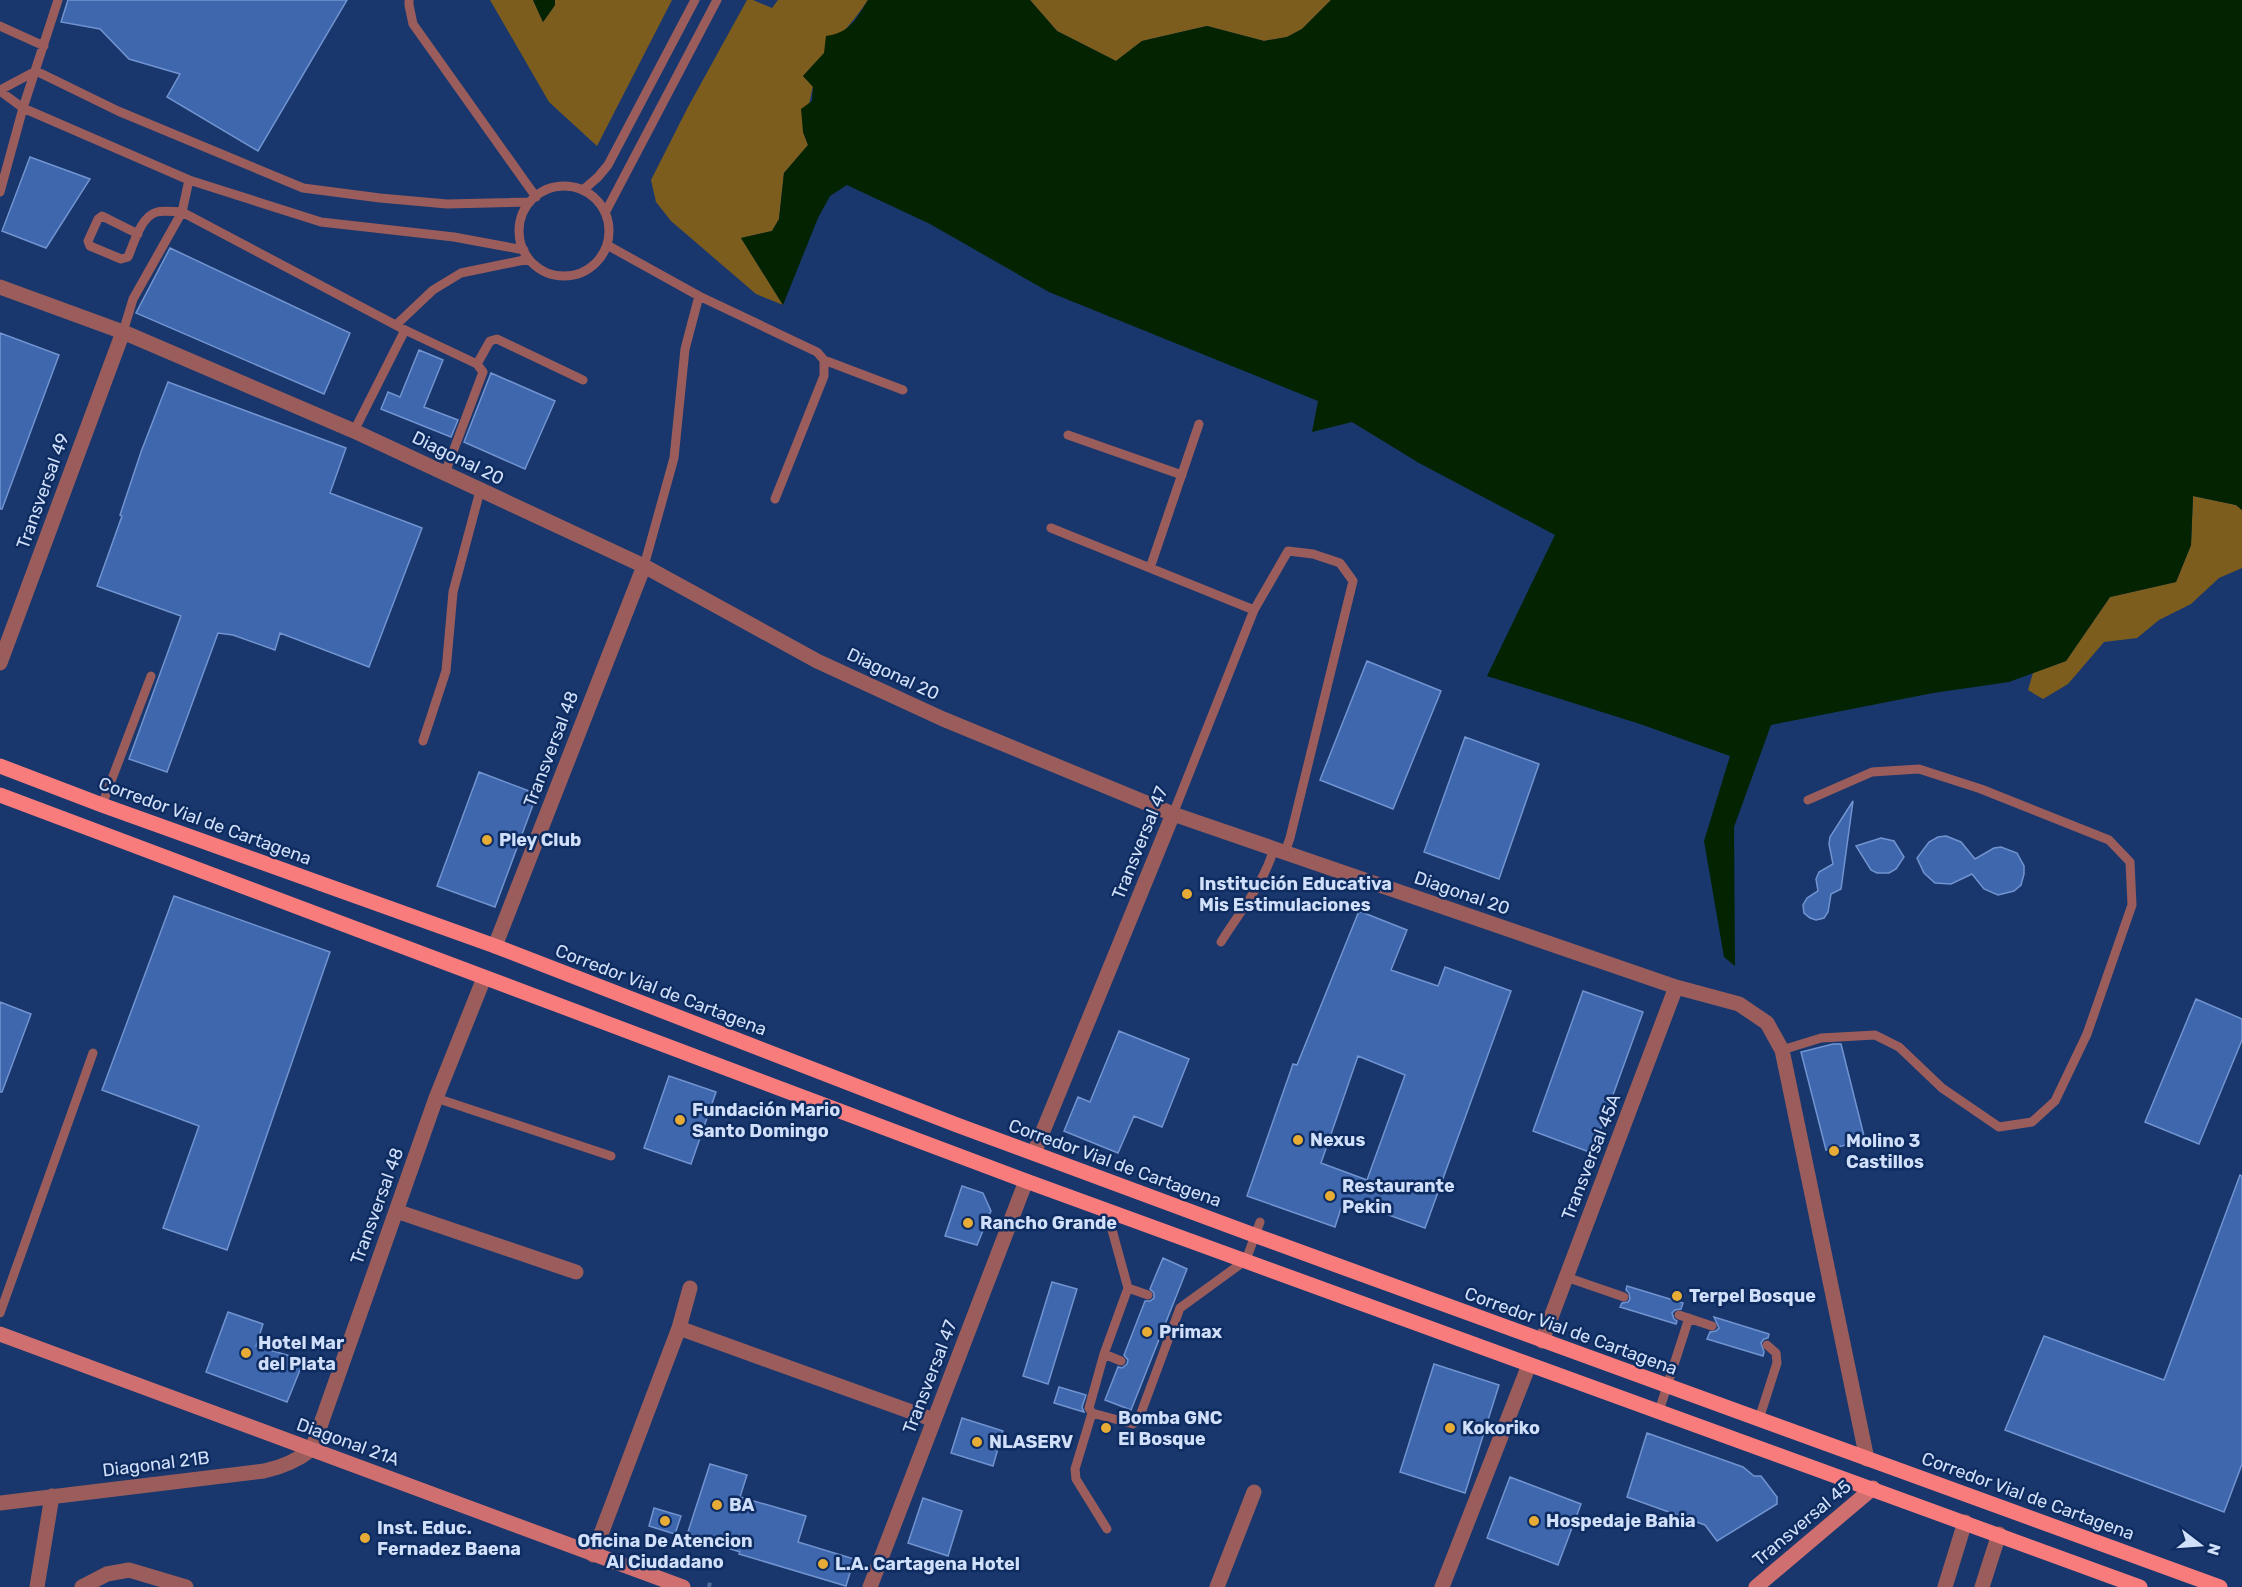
<svg xmlns="http://www.w3.org/2000/svg" width="2242" height="1587" font-family="Rubik,sans-serif">
	<style>
		.green { fill: #7d5d1d }
		.water { fill: #042401 }
		.building { fill: #3f67ad; stroke: #7194d1; stroke-width: 1.5; fill-rule: evenodd }
		.lines { fill: none; stroke-linecap: round; stroke-linejoin: round }
		.path { stroke: #516a97; stroke-width: 4; stroke-dasharray: 4.5 3; stroke-linecap: butt }
		.lane { stroke: #9b5d5c; stroke-width: 9 }
		.street { stroke: #9b5d5c; stroke-width: 15 }
		.secondary { stroke: #d06f6f; stroke-width: 15 }
		.primary { stroke: #f97c7d; stroke-width: 15 }
		.poi-dot { fill: #e6ac36; stroke: #0f2c60; stroke-width: 2 }
		.labels { text-anchor: middle; stroke-width: 5; stroke-linejoin: round; paint-order: stroke }
		.street-label { font-size: 18px; fill: #d1e0fa; stroke: #0f2c60 }
		.poi-label { font-size: 18px; font-weight: bold; fill: #d1e0fa; stroke: #0f2c60; text-anchor: start }
	</style>
	<rect width="100%" height="100%" fill="#19376c"/>
	<path class="green" d="M490,0H533L543,22L555,5V0H672L597,146L549,102Z
		M747,0H753L772,8L778,0H868C850,27 825,52 803,76L813,86L803,132L808,145L784,173L779,219L772,231L741,238L783,305L756,294L671,221L656,202L651,180L688,107Z
		M1030,0H1331L1302,29L1287,37L1264,41L1207,26L1142,41L1116,61L1057,31Z
		M2193,496L2236,505L2242,510V568L2219,578L2191,604L2159,620L2137,638L2104,642L2068,684L2043,699L2028,690L2033,673L2066,661L2110,597L2176,582L2191,545Z"/>
	<path class="water" d="M533,0H555V5L543,22Z
		M868,0H1030L1057,31L1116,61L1142,41L1207,26L1264,41L1287,37L1302,29L1331,0H2242V510L2236,505L2193,496L2191,545L2176,582L2110,597L2066,661L2009,682L1933,693L1771,725L1734,827L1735,966L1724,957L1704,841L1730,756L1640,724L1487,676L1555,535L1419,463L1352,422L1312,432L1318,401L1049,292L930,224L847,185L830,196L818,218L783,305L741,238L772,231L779,219L784,173L808,145L803,132L801,109L812,101L813,87L803,76L824,53L826,36C851,32 855,20 868,0Z"/>
	<path class="building" d="M68,0H347L258,151L167,97L180,74L129,59L100,29L61,22Z
		M30,157L90,179L46,248L2,231Z
		M170,248L350,333L324,394L136,313Z
		M0,333L59,355L2,509H0Z
		M419,350L443,360L424,407L458,420L451,437L381,409L388,392L400,397Z
		M491,373L555,401L525,469L464,442Z
		M168,382L346,448L330,493L422,528L369,667L280,633L275,650L233,635L218,633L167,772L129,759L181,616L97,586L122,516L120,515L141,452Z
		M1367,661L1441,691L1393,809L1320,780Z
		M1465,737L1539,764L1499,879L1424,852Z
		M479,772L537,794L495,907L437,886Z
		M1853,801L1841,889L1831,894L1828,912L1824,918L1816,920L1810,918L1804,913L1803,905L1807,898L1818,891L1816,879L1819,872L1833,864L1829,844L1830,837Z
		M1946,836L1961,842L1975,859L1994,848L2001,847L2017,853L2024,866V874L2021,885L2014,891L1998,895L1984,889L1972,874L1951,884L1935,883L1924,873L1917,858L1929,842L1938,837Z
		M1881,838L1894,841L1904,857L1896,869L1889,873H1877L1871,870L1856,846Z
		M174,896L330,952L227,1250L163,1228L199,1126L102,1090Z
		M1359,911L1407,930L1391,970L1438,986L1445,967L1511,991L1425,1228L1344,1199L1335,1227L1247,1196L1293,1064L1297,1065ZM1358,1056L1405,1075L1367,1180L1321,1163Z
		M1583,991L1643,1012L1592,1153L1533,1131Z
		M2196,999L2242,1019V1040L2199,1144L2145,1122Z
		M0,1002L31,1014L2,1092H0Z
		M1119,1031L1189,1059L1162,1127L1134,1116L1118,1153L1064,1131L1078,1097L1090,1102Z
		M1833,1044H1841L1865,1140L1826,1150L1801,1052Z
		M669,1076L716,1092L691,1164L644,1148Z
		M2240,1175L2242,1176V1464L2224,1512L2005,1430L2044,1336L2164,1380Z
		M962,1186L983,1193L991,1211L977,1245L945,1236Z
		M1163,1258L1187,1269L1131,1410L1105,1400L1118,1367L1122,1368L1127,1364L1128,1360L1124,1355L1145,1301H1150L1154,1298V1293L1150,1289Z
		M1052,1282L1077,1289L1048,1384L1023,1376Z
		M1627,1286L1683,1303L1681,1309L1675,1310L1672,1313L1674,1319L1677,1321L1676,1324L1620,1307L1622,1303L1628,1302L1630,1299L1629,1293L1626,1290Z
		M228,1312L263,1324L256,1346L304,1360L287,1402L206,1372Z
		M1714,1317L1769,1334L1768,1338L1764,1339L1761,1343L1764,1352L1763,1356L1707,1339L1710,1332L1716,1331L1719,1328Z
		M1434,1364L1499,1385L1465,1493L1400,1472Z
		M1059,1387L1086,1395L1082,1407L1084,1412L1054,1403Z
		M962,1418L1003,1431L993,1466L951,1453Z
		M1647,1433L1743,1467L1754,1476H1761L1777,1497V1504L1717,1541L1705,1525L1627,1497Z
		M710,1464L747,1475L740,1497L806,1516L798,1542L854,1559L846,1586L739,1554L740,1552L687,1535Z
		M1510,1477L1581,1504L1558,1565L1487,1538Z
		M923,1498L962,1511L948,1556L908,1543Z
		M654,1508L681,1516L675,1534L649,1526Z"/>
	<g class="lines">
		<path class="path" d="M709,1587L710,1582"/>
		<path class="lane" d="M409,0V5L413,24L536,197
			M0,26L44,46
			M0,90L36,71L118,111L303,188L380,198L447,204L530,202
			M0,91L23,108L189,180L321,222L454,237L524,250
			M519 231a45 45 0 1 1 90 0a45 45 0 1 1-90 0Z
			M583,190L598,177L608,165L695,0
			M0,192L23,108L58,0
			M605,213L717,0
			M138,234L102,216L98,219L88,241L90,246L121,259L128,257C134,243 141,216 157,212C164,210 174,212 182,212L405,330L354,431
			M607,245L699,296L817,352L824,360V376L775,499
			M396,325L433,290L461,273L529,259
			M405,330L477,364L483,372L445,473
			M123,332L133,299L182,212L189,180
			M824,360L903,390
			M477,364L490,341L497,339L583,380
			M1068,435L1182,475
			M1051,528L1254,610
			M644,566L674,458L685,349L699,296
			M1150,568L1199,424
			M423,741L446,671L453,592L480,491
			M102,805L151,676
			M1173,814L1254,610L1288,551L1313,554L1340,563L1353,581L1290,838L1285,852
			M1221,942C1239,913 1265,882 1274,848
			M1782,1050L1821,1038L1875,1035L1899,1047L1942,1088L1999,1127L2032,1122L2055,1101L2087,1034L2132,905L2130,862L2109,840L1981,789L1919,769L1872,772L1808,800
			M436,1098L611,1156
			M1106,1208L1128,1288L1104,1354L1089,1408L1092,1413L1133,1424L1138,1421L1180,1308L1246,1260L1260,1222
			M1566,1277L1624,1297
			M1128,1288L1148,1295
			M0,1313L93,1053
			M1679,1315L1712,1326
			M1104,1354L1121,1361
			M1659,1411L1689,1318
			M1092,1413L1075,1469L1076,1479L1107,1529
			M1759,1419L1777,1363L1776,1353L1767,1345"/>
		<path class="street" d="M0,287L123,332L354,431L644,566L817,661L943,719L1173,814L1676,987L1739,1004L1767,1023L1782,1050L1867,1459
			M0,663L123,332
			M495,946L644,566
			M1034,1153L1173,814
			M396,1211L576,1272
			M679,1328L934,1420
			M1542,1341L1676,987
			M0,1503L264,1471C283,1467 297,1461 312,1449L436,1098L484,978
			M593,1555L679,1328L690,1288
			M37,1587L52,1496
			M82,1587L107,1574L129,1570L186,1587
			M870,1587L1026,1181
			M1217,1587L1254,1492
			M1442,1587L1529,1365
			M1945,1587L1965,1522
			M1982,1587L1999,1534"/>
		<path class="secondary" d="M0,1334L683,1587
			M1756,1587L1873,1488"/>
		<path class="primary" d="M0,766L102,805L495,946L957,1125L1254,1235L2220,1587
			M0,795L1026,1181L2140,1587"/>
	</g>
	<g class="poi-dot">
		<circle cx="487" cy="840" r="6"/>
		<circle cx="1187" cy="894" r="6"/>
		<circle cx="680" cy="1120" r="6"/>
		<circle cx="1298" cy="1140" r="6"/>
		<circle cx="1834" cy="1151" r="6"/>
		<circle cx="1330" cy="1196" r="6"/>
		<circle cx="968" cy="1223" r="6"/>
		<circle cx="1677" cy="1296" r="6"/>
		<circle cx="1147" cy="1332" r="6"/>
		<circle cx="246" cy="1353" r="6"/>
		<circle cx="1106" cy="1428" r="6"/>
		<circle cx="1450" cy="1428" r="6"/>
		<circle cx="977" cy="1442" r="6"/>
		<circle cx="717" cy="1505" r="6"/>
		<circle cx="665" cy="1521" r="6"/>
		<circle cx="1534" cy="1521" r="6"/>
		<circle cx="365" cy="1538" r="6"/>
		<circle cx="823" cy="1564" r="6"/>
	</g>
	<g class="labels">
		<g class="street-label">
			<text transform="translate(458 458) rotate(26)" y="6">Diagonal 20</text>
			<text transform="translate(43 491) rotate(-70)" y="6">Transversal 49</text>
			<text transform="translate(893 674) rotate(25)" y="6">Diagonal 20</text>
			<text transform="translate(551 749) rotate(-69)" y="6">Transversal 48</text>
			<text transform="translate(205 821) rotate(20)" y="6">Corredor Vial de Cartagena</text>
			<text transform="translate(1140 843) rotate(-68)" y="6">Transversal 47</text>
			<text transform="translate(1462 893) rotate(19)" y="6">Diagonal 20</text>
			<text transform="translate(661 990) rotate(21)" y="6">Corredor Vial de Cartagena</text>
			<text transform="translate(1591 1157) rotate(-69)" y="6">Transversal 45A</text>
			<text transform="translate(1115 1163) rotate(20)" y="6">Corredor Vial de Cartagena</text>
			<text transform="translate(377 1206) rotate(-70)" y="6">Transversal 48</text>
			<text transform="translate(1571 1331) rotate(20)" y="6">Corredor Vial de Cartagena</text>
			<text transform="translate(930 1377) rotate(-69)" y="6">Transversal 47</text>
			<text transform="translate(348 1442) rotate(20)" y="6">Diagonal 21A</text>
			<text transform="translate(156 1464) rotate(-7)" y="6">Diagonal 21B</text>
			<text transform="translate(2028 1496) rotate(20)" y="6">Corredor Vial de Cartagena</text>
			<text transform="translate(1802 1523) rotate(-40)" y="6">Transversal 45</text>
		</g>
		<g class="poi-label">
			<text x="499" y="846">Pley Club</text>
			<text x="1199" y="890">Institución Educativa<tspan x="1199" dy="21">Mis Estimulaciones</tspan></text>
			<text x="692" y="1116">Fundación Mario<tspan x="692" dy="21">Santo Domingo</tspan></text>
			<text x="1310" y="1146">Nexus</text>
			<text x="1846" y="1147">Molino 3<tspan x="1846" dy="21">Castillos</tspan></text>
			<text x="1342" y="1192">Restaurante<tspan x="1342" dy="21">Pekin</tspan></text>
			<text x="980" y="1229">Rancho Grande</text>
			<text x="1689" y="1302">Terpel Bosque</text>
			<text x="1159" y="1338">Primax</text>
			<text x="258" y="1349">Hotel Mar<tspan x="258" dy="21">del Plata</tspan></text>
			<text x="1118" y="1424">Bomba GNC<tspan x="1118" dy="21">El Bosque</tspan></text>
			<text x="1462" y="1434">Kokoriko</text>
			<text x="989" y="1448">NLASERV</text>
			<text x="729" y="1511">BA</text>
			<text x="1546" y="1527">Hospedaje Bahia</text>
			<text x="377" y="1534">Inst. Educ.<tspan x="377" dy="21">Fernadez Baena</tspan></text>
			<text x="665" y="1547" text-anchor="middle">Oficina De Atencion<tspan x="665" dy="21">Al Ciudadano</tspan></text>
			<text x="835" y="1570">L.A. Cartagena Hotel</text>
		</g>
	</g>
	<g transform="translate(2200 1545) rotate(107)" stroke="#0f2c60" stroke-width="4.5" paint-order="stroke">
	<path d="M0-4.5L10 22L0 15L-10 22Z" fill="#d1e0fa"/>
	<text y="-9" font-size="16" font-weight="bold" text-anchor="middle" fill="#d1e0fa">N</text>
	</g>
</svg>
